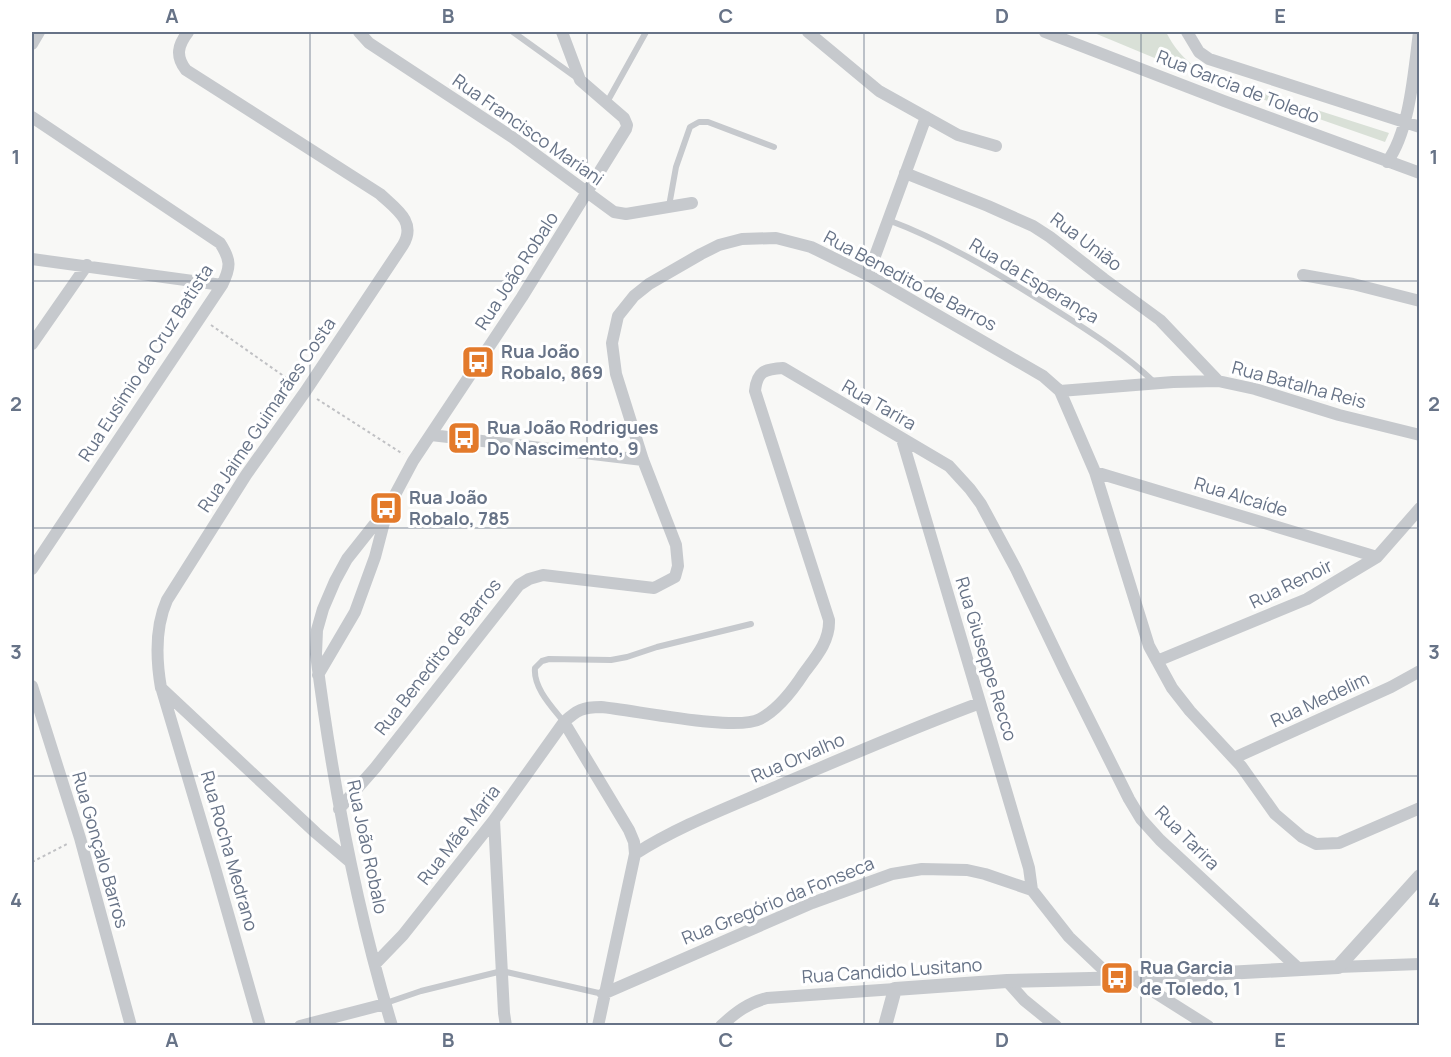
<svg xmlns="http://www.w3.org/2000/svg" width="1451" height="1057" font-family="Manrope,sans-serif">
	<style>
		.green { fill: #d9e0d7 }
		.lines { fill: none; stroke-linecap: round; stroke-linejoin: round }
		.path { stroke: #c0c1c4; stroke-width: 2; stroke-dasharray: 3 3; stroke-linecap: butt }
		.service { stroke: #c6c9cd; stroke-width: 6 }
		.minor { stroke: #c6c9cd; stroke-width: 12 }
		.tertiary { stroke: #c6c9cd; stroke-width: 14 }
		.grid { fill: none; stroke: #677387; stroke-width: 1.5; stroke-opacity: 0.55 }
		.labels { text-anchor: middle; stroke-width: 6; stroke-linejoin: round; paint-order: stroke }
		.street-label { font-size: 18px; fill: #677387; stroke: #fff }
		.poi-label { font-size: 18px; font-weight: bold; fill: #677387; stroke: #fff; text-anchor: start }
		.neatline { fill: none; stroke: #677387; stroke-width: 2 }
		.grid-label { font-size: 20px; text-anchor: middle; font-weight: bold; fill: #677387 }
	</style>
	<rect width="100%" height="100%" fill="#f8f8f6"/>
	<path class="green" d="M1092,32H1166C1177,53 1189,65 1211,76L1389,133L1385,142L1205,79Z"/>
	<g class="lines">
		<path class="path" d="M211,325L295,384
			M317,399L403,454
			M32,862L69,843"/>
		<path class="service" d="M513,32L577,78
			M606,104L646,32
			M669,206L676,167L690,127L699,122H708L774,147
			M888,220C942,240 994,271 1043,302C1082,327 1121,350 1155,383
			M564,722C553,708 533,688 535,668L542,661L549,659L611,660L627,657L657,647L751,624
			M386,1003L421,991L502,971L603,994"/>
		<path class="minor" d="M188,32C178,45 175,56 186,70L380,194C396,209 417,222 403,245L305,392L246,475L167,600C155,627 156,659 161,688L316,833L349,861
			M359,32L369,43L512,137L614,212L626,214L692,203
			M808,32L879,91L958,135L996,146
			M1045,32L1224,101L1420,173
			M1187,32L1199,52L1209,59L1420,127
			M32,44L39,32
			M32,117L220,243C231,260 231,267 222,285L32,569
			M1387,162C1410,131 1414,70 1419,32
			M905,173L988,206L1033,226L1050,237L1104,279L1160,320L1218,381
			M32,259L222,285
			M868,275L926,117
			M1303,275L1353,284L1420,301
			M32,344L87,265
			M1060,391L1173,382L1218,381L1255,389L1339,415L1420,435
			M431,435L643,460
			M902,439L1029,868L1032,890
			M1095,472L1377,557
			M1157,661L1307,599L1377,557L1420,508
			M318,675L355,612L375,557L387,511
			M32,686L80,838L131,1026
			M162,690L215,868L260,1026
			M564,722L629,830L634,842L635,854L598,1026
			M1234,758L1391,687L1420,671
			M339,809L375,768L519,585L529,579L543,575L654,588L675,577L678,566L676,545L643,460L616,374L612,343L618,316L634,296L649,284L701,254L719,245L742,239L776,238L811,247L868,275L1043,376L1060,391L1095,472L1149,646L1172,688L1190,711L1241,766L1275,814L1302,837L1316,844L1339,843L1420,808
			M494,820L504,1013L506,1026
			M635,854C678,826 732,806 780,785C846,757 912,728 980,703
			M375,964L403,935L494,820L564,722C577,710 583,707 601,707C634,710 736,732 760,719C779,709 793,690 804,673C816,657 830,641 829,620L755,391C757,371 765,369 783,368L949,466L970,489L981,504L1016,569L1065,671L1129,799L1141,819L1160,840L1299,969
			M1338,967L1420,964
			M1132,978L1208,1026
			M1007,981L1024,1000L1056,1026
			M603,994L812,903L892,874L922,869L967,870L985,874L1032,890L1069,937L1111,977
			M300,1026L385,1004
			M392,1026C355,904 332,780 316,654L317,630L323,609L335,581L347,559L389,506L413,461L522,297L626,129L627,125L624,118L580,80L562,32
			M721,1026C736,1012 748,1003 767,998L895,989"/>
		<path class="tertiary" d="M885,1026L895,989L1007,981L1132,978L1338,967L1420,876"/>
	</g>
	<path class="grid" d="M310,32V1026M587,32V1026M864,32V1026M1141,32V1026M32,281H1420M32,528H1420M32,776H1420"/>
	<defs>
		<symbol id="bus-square" viewBox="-11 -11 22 22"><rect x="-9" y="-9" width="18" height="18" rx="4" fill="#e37a2b" stroke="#fff"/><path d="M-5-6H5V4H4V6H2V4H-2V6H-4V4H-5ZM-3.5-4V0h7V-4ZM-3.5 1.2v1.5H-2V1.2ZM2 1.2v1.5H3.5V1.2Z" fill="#fff"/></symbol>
	</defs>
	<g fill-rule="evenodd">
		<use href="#bus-square" x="459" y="343" width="38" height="38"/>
		<use href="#bus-square" x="445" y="419" width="38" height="38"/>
		<use href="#bus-square" x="367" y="489" width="38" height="38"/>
		<use href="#bus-square" x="1098" y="959" width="38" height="38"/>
	</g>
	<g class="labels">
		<g class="street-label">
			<text transform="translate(1238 87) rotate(21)" y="6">Rua Garcia de Toledo</text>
			<text transform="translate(528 130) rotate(35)" y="6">Rua Francisco Mariani</text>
			<text transform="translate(1086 242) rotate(37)" y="6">Rua União</text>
			<text transform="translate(517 271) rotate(-57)" y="6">Rua João Robalo</text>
			<text transform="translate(910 281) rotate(28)" y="6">Rua Benedito de Barros</text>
			<text transform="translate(1034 281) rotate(31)" y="6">Rua da Esperança</text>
			<text transform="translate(146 363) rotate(-57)" y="6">Rua Eusímio da Cruz Batista</text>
			<text transform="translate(1299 385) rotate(15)" y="6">Rua Batalha Reis</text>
			<text transform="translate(879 405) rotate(30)" y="6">Rua Tarira</text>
			<text transform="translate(267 415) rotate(-56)" y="6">Rua Jaime Guimarães Costa</text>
			<text transform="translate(1241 497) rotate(17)" y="6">Rua Alcaíde</text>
			<text transform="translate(1291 584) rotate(-26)" y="6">Rua Renoir</text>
			<text transform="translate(438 657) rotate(-52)" y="6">Rua Benedito de Barros</text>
			<text transform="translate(986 659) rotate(73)" y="6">Rua Giuseppe Recco</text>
			<text transform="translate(1320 700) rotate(-25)" y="6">Rua Medelim</text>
			<text transform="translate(798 758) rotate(-23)" y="6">Rua Orvalho</text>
			<text transform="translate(459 835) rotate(-52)" y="6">Rua Mãe Maria</text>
			<text transform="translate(1187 838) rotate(45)" y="6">Rua Tarira</text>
			<text transform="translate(367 847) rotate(78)" y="6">Rua João Robalo</text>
			<text transform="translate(100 850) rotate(74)" y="6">Rua Gonçalo Barros</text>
			<text transform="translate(229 851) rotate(74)" y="6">Rua Rocha Medrano</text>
			<text transform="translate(778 901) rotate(-22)" y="6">Rua Gregório da Fonseca</text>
			<text transform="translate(892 971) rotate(-4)" y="6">Rua Candido Lusitano</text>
		</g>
		<g class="poi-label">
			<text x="501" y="358">Rua João<tspan x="501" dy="21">Robalo, 869</tspan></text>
			<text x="487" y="434">Rua João Rodrigues<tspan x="487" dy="21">Do Nascimento, 9</tspan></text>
			<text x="409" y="504">Rua João<tspan x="409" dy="21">Robalo, 785</tspan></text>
			<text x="1140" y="974">Rua Garcia<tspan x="1140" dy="21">de Toledo, 1</tspan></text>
		</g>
	</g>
	<rect width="1451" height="1057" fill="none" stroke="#ffffff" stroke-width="66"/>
	<rect x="33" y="33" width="1385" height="991" class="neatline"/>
	<g class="grid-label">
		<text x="172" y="23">A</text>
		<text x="448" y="23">B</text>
		<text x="726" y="23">C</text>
		<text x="1002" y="23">D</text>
		<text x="1280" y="23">E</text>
		<text x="16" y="164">1</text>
		<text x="1434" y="164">1</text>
		<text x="16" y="411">2</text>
		<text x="1434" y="411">2</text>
		<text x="16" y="659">3</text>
		<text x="1434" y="659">3</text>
		<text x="16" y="907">4</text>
		<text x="1434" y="907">4</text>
		<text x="172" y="1047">A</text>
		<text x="448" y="1047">B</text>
		<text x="726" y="1047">C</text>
		<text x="1002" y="1047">D</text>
		<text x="1280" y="1047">E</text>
	</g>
</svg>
